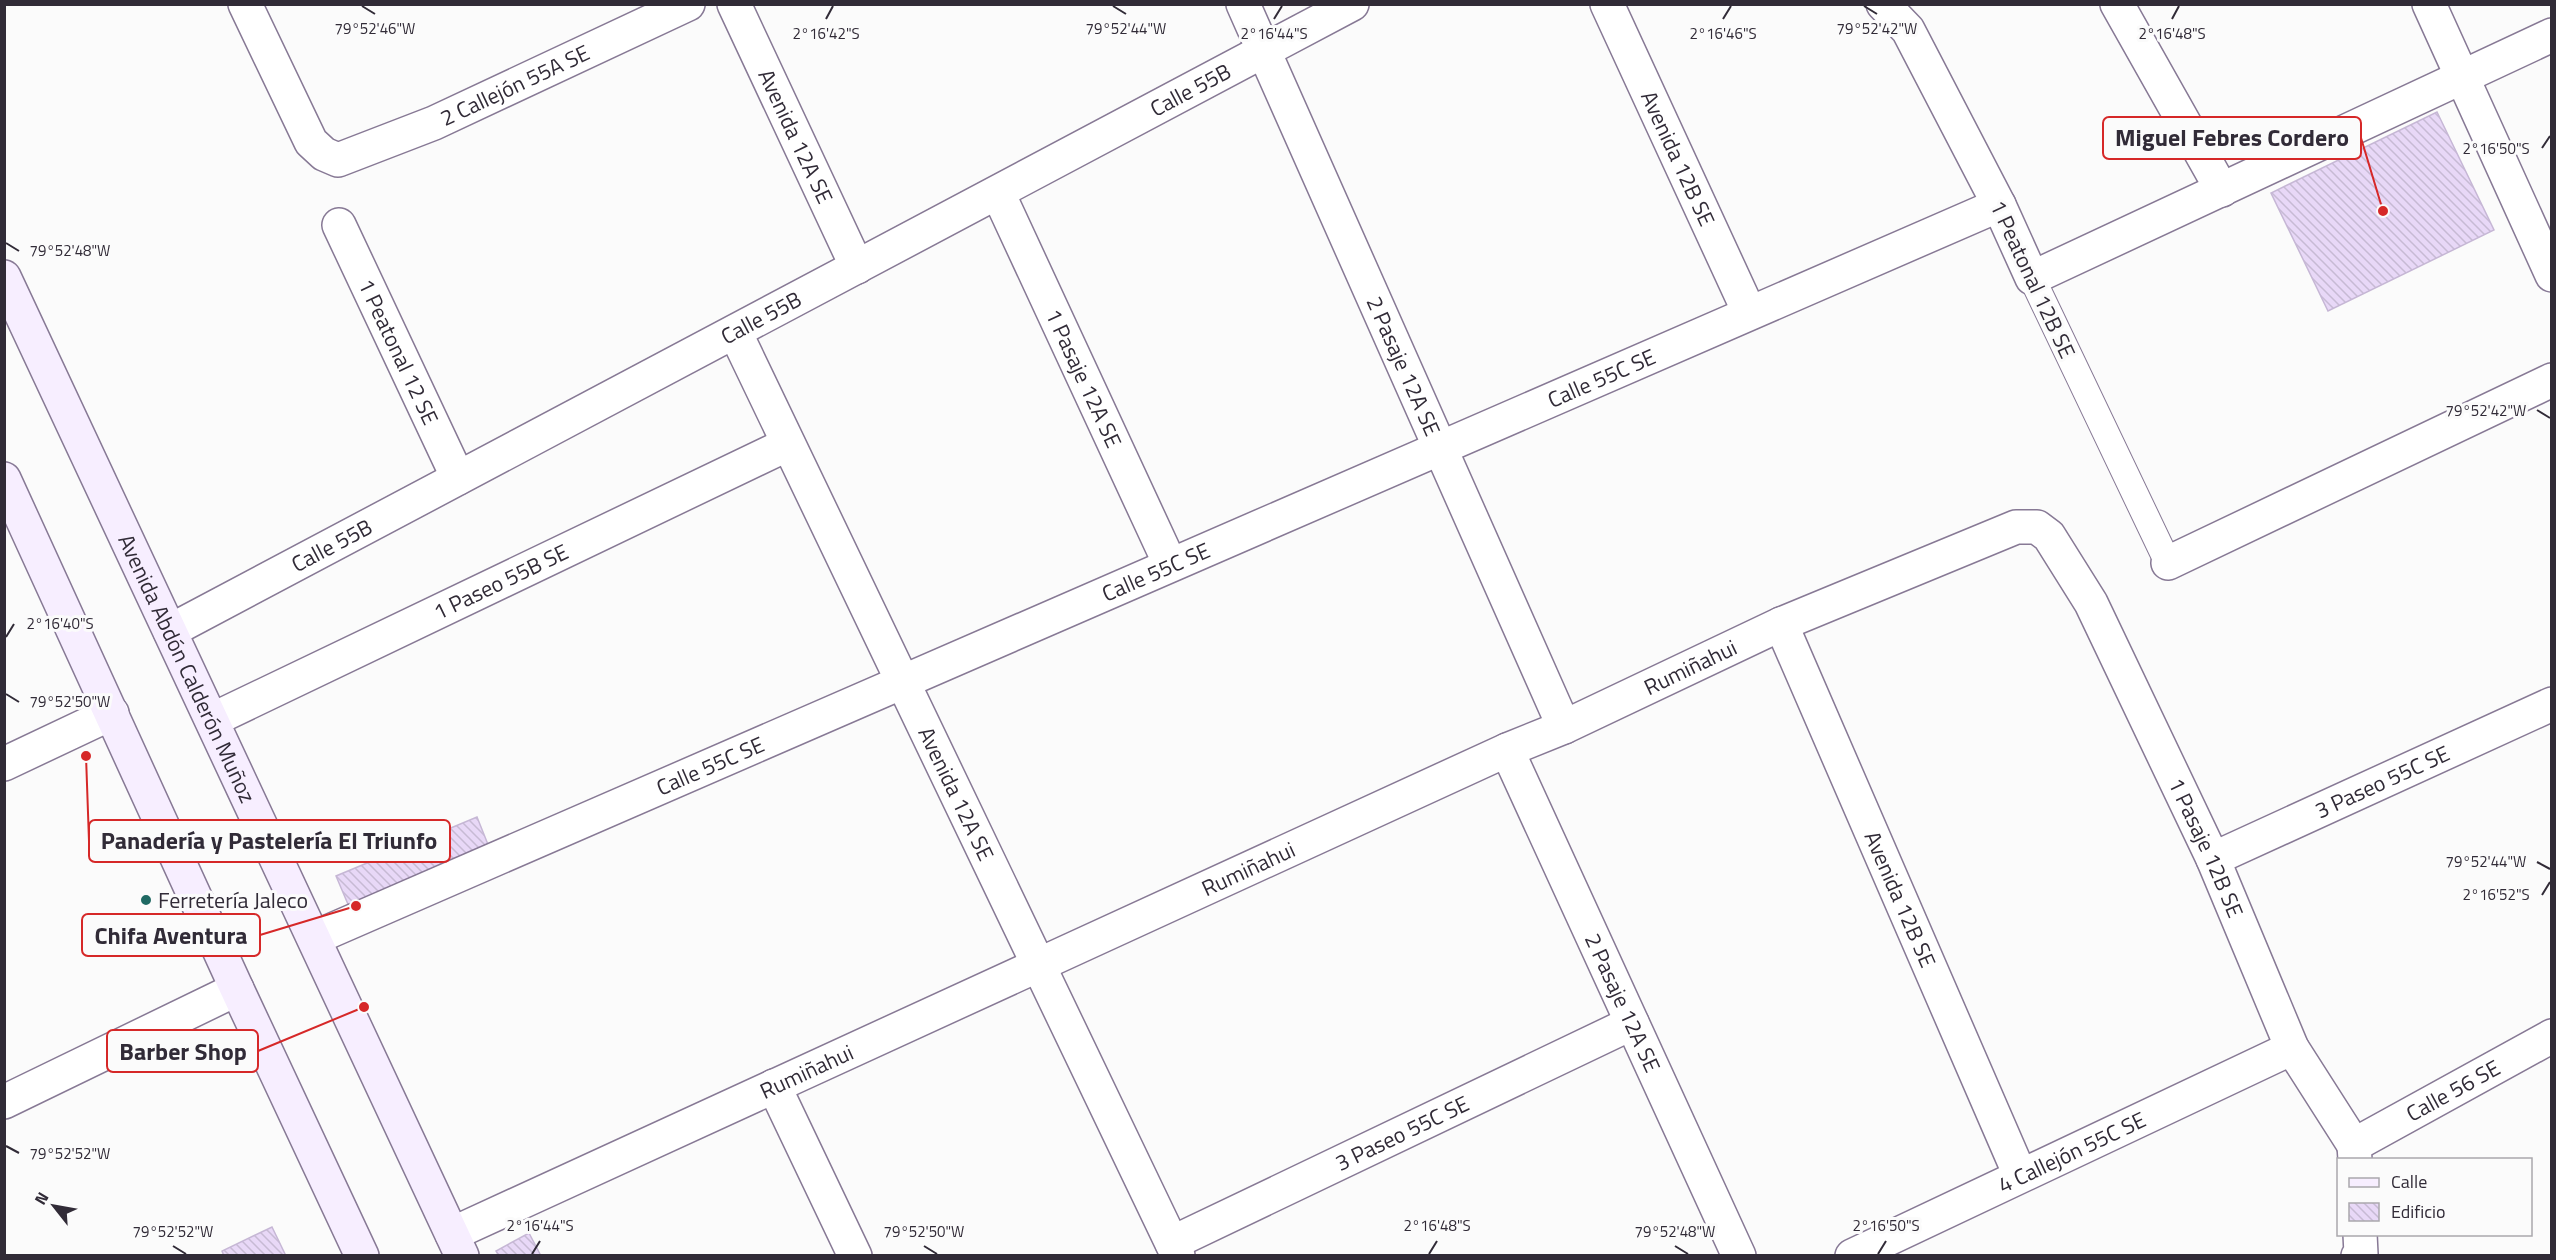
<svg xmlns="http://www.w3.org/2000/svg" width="2556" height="1260" font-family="'Titillium Web',sans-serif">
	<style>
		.building { fill: url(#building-back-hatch); stroke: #c6b7d5; stroke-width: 1.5 }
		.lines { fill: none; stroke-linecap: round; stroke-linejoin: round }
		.pedestrian-casing { stroke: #877995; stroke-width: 28 }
		.minor-casing { stroke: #877995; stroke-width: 36 }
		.tertiary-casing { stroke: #877995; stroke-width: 36 }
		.secondary-casing { stroke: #877995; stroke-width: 36 }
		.pedestrian { stroke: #fff; stroke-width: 26 }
		.minor { stroke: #fff; stroke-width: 33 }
		.tertiary { stroke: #fff; stroke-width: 33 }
		.secondary { stroke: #f7eeff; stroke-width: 33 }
		.ticks { fill: none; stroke: #312b37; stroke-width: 2 }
		.poi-dot { fill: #1f6963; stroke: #fbfbfb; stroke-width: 2 }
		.labels { text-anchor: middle; stroke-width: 6; stroke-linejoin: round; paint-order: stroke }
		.street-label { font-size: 22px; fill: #312b37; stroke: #fbfbfb }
		.poi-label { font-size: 22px; fill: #312b37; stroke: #fbfbfb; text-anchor: start }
		.ticks-label { font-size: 15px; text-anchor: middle; fill: #312b37; stroke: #fbfbfb; stroke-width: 6; stroke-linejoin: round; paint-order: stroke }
		.leader { fill: none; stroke: #d62828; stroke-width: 2 }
		.callout-dot { fill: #d62828; stroke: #fbfbfb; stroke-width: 2 }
		.callout { fill: #fbfbfb; stroke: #d62828; stroke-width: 2 }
		.callout-label { font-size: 24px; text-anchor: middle; font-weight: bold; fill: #312b37 }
	</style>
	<defs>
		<pattern id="building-back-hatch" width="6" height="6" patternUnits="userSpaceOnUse" patternTransform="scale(1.5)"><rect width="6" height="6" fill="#e8d8f7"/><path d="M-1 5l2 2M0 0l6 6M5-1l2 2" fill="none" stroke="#c7bad4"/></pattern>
	</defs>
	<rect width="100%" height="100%" fill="#fbfbfb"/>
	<path class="building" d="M2437,112L2494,230L2328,311L2271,193Z
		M477,817L493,857L353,916L336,876Z
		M272,1227L286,1256H224L222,1251Z
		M529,1233L541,1256H499L496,1251Z"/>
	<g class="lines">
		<defs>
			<path id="pedestrian" d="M2032,278L2168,563"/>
			<g id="minor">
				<path id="s1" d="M245,4L311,142L324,154L338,160L434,123L688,4"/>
				<path id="s2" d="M734,4L857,267"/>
				<path id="s3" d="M1243,4L1564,727"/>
				<path id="s4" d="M1607,4L1749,312"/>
				<path d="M1883,4L1908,30L1999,205L2032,278L2552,35"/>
				<path d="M2117,4L2222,190"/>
				<path d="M2429,4L2552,275"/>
				<path id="s5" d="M998,193L1170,564"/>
				<path id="s6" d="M339,225L458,478"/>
				<path id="s7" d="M735,332L1178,1256"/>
				<path d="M2168,563L2552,380"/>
				<path id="s8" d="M1781,624L2020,1175"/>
				<path id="s9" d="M170,631L1352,4"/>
				<path id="s10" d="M212,720L788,444"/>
				<path id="s11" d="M1507,750L1739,1256"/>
				<path d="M4,764L112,713"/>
				<path id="s12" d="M2213,859L2552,704"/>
				<path id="s13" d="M314,938L1999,205"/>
				<path d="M774,1086L855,1256"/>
				<path d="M4,1102L237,989"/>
				<path id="s14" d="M452,1234L1507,750L1564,727L1781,624L2016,527H2037L2049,536L2091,603L2213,859L2292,1048L2354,1145"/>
				<path id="s15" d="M1172,1243L1632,1023"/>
				<path id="s16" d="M1852,1256L2292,1048"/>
			</g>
			<g id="tertiary">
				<path id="s17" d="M2355,1160L2354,1145L2552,1036"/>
				<path d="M2358,1256L2361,1254L2360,1234"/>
			</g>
			<g id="secondary">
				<path id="s18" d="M4,277L462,1256"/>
				<path d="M4,479L237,989L362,1256"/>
			</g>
		</defs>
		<use href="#pedestrian" class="pedestrian-casing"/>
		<use href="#minor" class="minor-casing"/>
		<use href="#tertiary" class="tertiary-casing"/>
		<use href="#secondary" class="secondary-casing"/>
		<use href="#pedestrian" class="pedestrian"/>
		<use href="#minor" class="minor"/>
		<use href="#tertiary" class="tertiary"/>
		<use href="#secondary" class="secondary"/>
	</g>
	<path class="ticks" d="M362,6L375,14M1113,6L1126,14M1864,6L1877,14M826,19L833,6M1274,19L1282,6M1723,19L1731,6M2172,19L2179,6M2542,148L2550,136M6,243L19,251M2537,410L2550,418M6,637L14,624M6,694L19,702M2537,862L2550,869M2542,895L2550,882M6,1146L19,1153M173,1246L186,1254M924,1246L937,1254M1675,1246L1688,1254M532,1254L540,1241M1429,1254L1437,1241M1878,1254L1886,1241"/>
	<circle class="poi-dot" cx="146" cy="900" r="6"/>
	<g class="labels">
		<g class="street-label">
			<text dy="8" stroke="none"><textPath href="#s1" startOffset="378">2 Callejón 55A SE</textPath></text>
			<text dy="8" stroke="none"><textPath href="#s9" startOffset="1155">Calle 55B</textPath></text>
			<text dy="8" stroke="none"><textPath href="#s2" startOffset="146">Avenida 12A SE</textPath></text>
			<text dy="8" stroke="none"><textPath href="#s4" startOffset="170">Avenida 12B SE</textPath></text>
			<text transform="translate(2033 279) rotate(65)" y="8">1 Peatonal 12B SE</text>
			<text dy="8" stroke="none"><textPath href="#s9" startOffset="669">Calle 55B</textPath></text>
			<text dy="8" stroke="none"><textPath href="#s6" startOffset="140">1 Peatonal 12 SE</textPath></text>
			<text dy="8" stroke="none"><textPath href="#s3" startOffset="396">2 Pasaje 12A SE</textPath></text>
			<text dy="8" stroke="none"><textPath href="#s13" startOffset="1404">Calle 55C SE</textPath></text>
			<text dy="8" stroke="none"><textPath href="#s5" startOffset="204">1 Pasaje 12A SE</textPath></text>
			<text dy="8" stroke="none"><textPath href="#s9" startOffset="183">Calle 55B</textPath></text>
			<text dy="8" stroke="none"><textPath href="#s13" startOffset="918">Calle 55C SE</textPath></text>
			<text dy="8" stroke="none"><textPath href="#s10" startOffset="320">1 Paseo 55B SE</textPath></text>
			<text dy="8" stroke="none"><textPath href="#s14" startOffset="1362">Rumiñahui</textPath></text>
			<text dy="8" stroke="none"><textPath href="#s18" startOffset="432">Avenida Abdón Calderón Muñoz</textPath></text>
			<text dy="8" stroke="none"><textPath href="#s13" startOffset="432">Calle 55C SE</textPath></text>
			<text dy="8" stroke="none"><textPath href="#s12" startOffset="186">3 Paseo 55C SE</textPath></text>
			<text dy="8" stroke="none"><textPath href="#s7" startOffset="512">Avenida 12A SE</textPath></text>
			<text dy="8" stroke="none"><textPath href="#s14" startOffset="2102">1 Pasaje 12B SE</textPath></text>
			<text dy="8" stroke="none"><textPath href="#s14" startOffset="876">Rumiñahui</textPath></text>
			<text dy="8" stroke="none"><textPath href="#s8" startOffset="300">Avenida 12B SE</textPath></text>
			<text dy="8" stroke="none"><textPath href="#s11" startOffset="278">2 Pasaje 12A SE</textPath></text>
			<text dy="8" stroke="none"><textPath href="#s14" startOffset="390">Rumiñahui</textPath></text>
			<text dy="8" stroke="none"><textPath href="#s17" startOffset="128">Calle 56 SE</textPath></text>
			<text dy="8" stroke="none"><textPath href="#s15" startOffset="255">3 Paseo 55C SE</textPath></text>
			<text dy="8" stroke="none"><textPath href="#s16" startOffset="243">4 Callejón 55C SE</textPath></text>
		</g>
		<g class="poi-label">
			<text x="158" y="908">Ferretería Jaleco</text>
		</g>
	</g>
	<g class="ticks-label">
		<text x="375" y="34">79°52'46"W</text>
		<text x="1126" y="34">79°52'44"W</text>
		<text x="1877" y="34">79°52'42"W</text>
		<text x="2172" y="39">2°16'48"S</text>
		<text x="826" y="39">2°16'42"S</text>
		<text x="1274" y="39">2°16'44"S</text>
		<text x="1723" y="39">2°16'46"S</text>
		<text x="2496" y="154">2°16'50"S</text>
		<text x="70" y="256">79°52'48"W</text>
		<text x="2486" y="416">79°52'42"W</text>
		<text x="60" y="629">2°16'40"S</text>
		<text x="70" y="707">79°52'50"W</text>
		<text x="2486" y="867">79°52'44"W</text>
		<text x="2496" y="900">2°16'52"S</text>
		<text x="70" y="1159">79°52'52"W</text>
		<text x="540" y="1231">2°16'44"S</text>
		<text x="1437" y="1231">2°16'48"S</text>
		<text x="1886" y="1231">2°16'50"S</text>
		<text x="173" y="1237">79°52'52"W</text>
		<text x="924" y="1237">79°52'50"W</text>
		<text x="1675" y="1237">79°52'48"W</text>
	</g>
	<path class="leader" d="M2383 211L2361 138M86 756L89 841M356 906L260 935M364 1007L258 1051"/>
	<g class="callout-dot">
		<circle cx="2383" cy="211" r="6"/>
		<circle cx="86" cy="756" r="6"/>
		<circle cx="356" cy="906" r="6"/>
		<circle cx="364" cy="1007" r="6"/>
	</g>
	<g class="callout">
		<rect x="2103" y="117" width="258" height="42" rx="6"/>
		<rect x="89" y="820" width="361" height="42" rx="6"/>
		<rect x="82" y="914" width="178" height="42" rx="6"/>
		<rect x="107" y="1030" width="151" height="42" rx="6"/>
	</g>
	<g class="callout-label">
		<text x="2232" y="146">Miguel Febres Cordero</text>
		<text x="269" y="849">Panadería y Pastelería El Triunfo</text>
		<text x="171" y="944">Chifa Aventura</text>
		<text x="183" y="1060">Barber Shop</text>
	</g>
	<rect width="2556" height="1260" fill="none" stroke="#312b37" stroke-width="12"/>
	<rect x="2337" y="1158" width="195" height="78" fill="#fbfbfb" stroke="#aaa8ad" stroke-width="1.5"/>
	<rect x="2349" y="1178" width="30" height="9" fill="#f7eeff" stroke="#aaa8ad" stroke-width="1.5"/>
	<text x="2391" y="1188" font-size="18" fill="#312b37">Calle</text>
	<rect x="2349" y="1203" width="30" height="18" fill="url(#building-back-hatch)" stroke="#aaa8ad" stroke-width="1.5"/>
	<text x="2391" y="1218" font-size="18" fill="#312b37">Edificio</text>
	<g transform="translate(54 1206) rotate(301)" stroke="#fbfbfb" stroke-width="4.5" paint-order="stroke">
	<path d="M0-4.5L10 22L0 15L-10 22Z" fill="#312b37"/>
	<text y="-9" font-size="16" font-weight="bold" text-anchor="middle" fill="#312b37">N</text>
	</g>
</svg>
